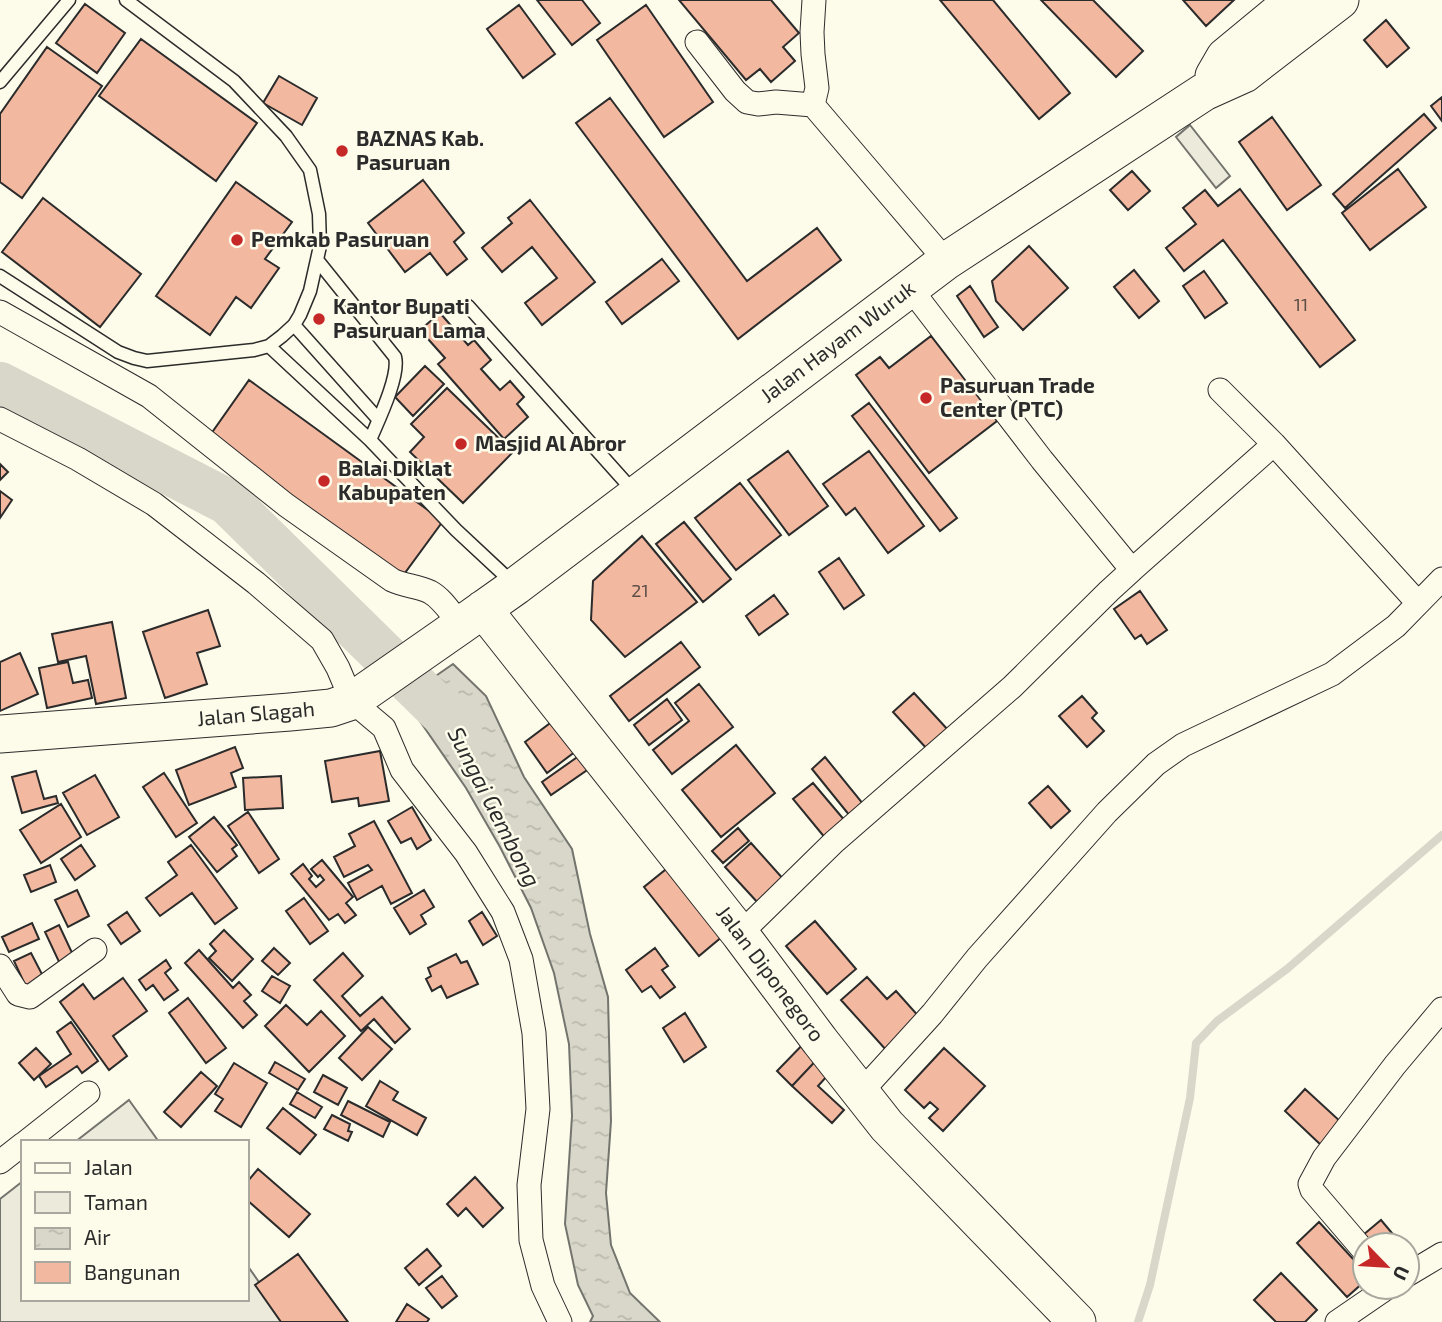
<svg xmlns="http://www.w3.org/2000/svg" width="1442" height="1322" font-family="'Exo 2',sans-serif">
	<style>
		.park { fill: #ecebdb; stroke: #74746e; stroke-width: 2 }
		.parking { fill: #eceadb; stroke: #74746e; stroke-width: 2 }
		.water { fill: url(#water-ripples); stroke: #74746e; stroke-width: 2 }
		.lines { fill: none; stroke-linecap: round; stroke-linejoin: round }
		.stream { stroke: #d8d7c9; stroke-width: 8 }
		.river { stroke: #d8d7c9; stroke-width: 46 }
		.building { fill: #f2b8a0; stroke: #2b2b2b; stroke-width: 2 }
		.lane-casing { stroke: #2b2b2b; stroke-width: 15 }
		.street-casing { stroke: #2b2b2b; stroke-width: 25 }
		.primary-casing { stroke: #2b2b2b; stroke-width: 39 }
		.lane { stroke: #fdfbea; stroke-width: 12 }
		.street { stroke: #fdfbea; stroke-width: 23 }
		.primary { stroke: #fdfbea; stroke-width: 37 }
		.poi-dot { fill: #c62828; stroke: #fdfbea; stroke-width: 2.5 }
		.labels { text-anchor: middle; stroke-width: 5; stroke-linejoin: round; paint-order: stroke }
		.number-label { font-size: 18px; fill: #5d4e48 }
		.poi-label { font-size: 21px; font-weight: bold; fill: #2b2b2b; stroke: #fdfbea; text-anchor: start }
		.street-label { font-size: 21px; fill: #2b2b2b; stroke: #fdfbea }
		.water-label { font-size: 23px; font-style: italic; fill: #2b2b2b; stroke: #fdfbea }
	</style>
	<defs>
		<pattern id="water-ripples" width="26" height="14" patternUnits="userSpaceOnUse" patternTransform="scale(1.75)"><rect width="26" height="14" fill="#d8d7c9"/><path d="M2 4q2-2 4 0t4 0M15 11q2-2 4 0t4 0" fill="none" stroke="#bab9ad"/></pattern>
	</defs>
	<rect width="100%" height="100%" fill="#fdfbea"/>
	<path class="park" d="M129,1100L159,1142H75Z
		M23,1181V1299H247V1265L287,1322H0V1199Z"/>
	<path class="parking" d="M1190,125L1230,176L1216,188L1176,137Z"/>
	<path class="water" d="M453,664L486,696L524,777L572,849L590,934L608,997L611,1121L606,1193L611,1245L630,1293L660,1322H590L593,1316L578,1285L565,1224L572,1116L569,1044L554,973L531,908L500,847L466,788L404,698Z"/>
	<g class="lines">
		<path class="stream" d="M1138,1322L1150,1285L1190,1098L1196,1043L1217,1021L1287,969L1442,835"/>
		<path class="river" d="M0,385L228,502L455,725L460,735"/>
	</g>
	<path class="building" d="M537,0H582L600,23L572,45Z
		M679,0H771L799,33L783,47L795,61L771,82L760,69L746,80Z
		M940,0H993L1070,93L1039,119Z
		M1041,0H1093L1143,51L1116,77Z
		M1183,0H1234L1206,26Z
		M85,4L125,33L97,73L56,43Z
		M519,5L555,54L523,78L487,29Z
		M646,5L713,102L664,137L597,40Z
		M1386,20L1409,48L1387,67L1364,40Z
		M141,39L257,123L216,181L99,96Z
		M47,47L102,86L22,198L0,182V114Z
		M279,76L317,98L302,125L263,103Z
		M1442,97V121L1431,106Z
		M610,98L747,281L817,228L841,260L738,339L576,123Z
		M1424,114L1436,128L1345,208L1333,194Z
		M1272,117L1321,185L1287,210L1239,142Z
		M1398,169L1426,207L1370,250L1342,213Z
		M1132,171L1150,191L1128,210L1110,190Z
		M423,180L464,233L454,242L467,259L447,275L430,253L405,272L368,223Z
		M236,182L292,222L265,259L279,268L251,308L236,297L210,335L156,296Z
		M1240,189L1355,340L1320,367L1223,240L1184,271L1166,248L1196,224L1183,208L1205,190L1218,206Z
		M43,198L141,274L100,327L2,252Z
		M530,200L595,282L542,325L525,303L557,278L532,247L502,272L482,248L512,223L508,218Z
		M1029,246L1068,288L1023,330L996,301L992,281Z
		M662,259L679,281L622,324L606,302Z
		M1134,270L1159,301L1139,318L1114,287Z
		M1204,271L1227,303L1205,318L1183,286Z
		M970,286L998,327L984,337L957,296Z
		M440,313L468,345L474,340L491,360L481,369L500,390L510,381L524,397L517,404L528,417L504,439L438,364L445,358L420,330Z
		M931,336L997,421L929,473L856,375L880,357L889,368Z
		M425,366L444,384L413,416L395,397Z
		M249,380L443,521L399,581L206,441Z
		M447,388L513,452L463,503L410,452L424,437L411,424Z
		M869,403L957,518L940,531L852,416Z
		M788,451L828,506L789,535L748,480Z
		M869,451L924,526L888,553L855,508L846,515L823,484Z
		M0,464L8,472L0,480Z
		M740,483L781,535L736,570L695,518Z
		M0,491L12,500L0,518Z
		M684,522L731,579L703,602L656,544Z
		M642,536L697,602L625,657L591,620L593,581Z
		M839,558L864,595L844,609L819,572Z
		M1140,591L1167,630L1147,644L1141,635L1135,639L1114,609Z
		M774,595L788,614L759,635L746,616Z
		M208,610L220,646L197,653L207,684L165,698L143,632Z
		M112,622L126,698L96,704L86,656L58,662L52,634Z
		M681,642L700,667L629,721L610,696Z
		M20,653L38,694L0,711V662Z
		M68,662L73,683L88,680L92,698L47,708L39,668Z
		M699,684L733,727L672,774L653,750L689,721L675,703Z
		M914,693L949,731L928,750L893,712Z
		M1082,696L1097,713L1092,718L1104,731L1087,747L1059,716Z
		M667,699L682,720L649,745L634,725Z
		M557,718L580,748L547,773L525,742Z
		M736,745L775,793L721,837L682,790Z
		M235,747L243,768L231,773L236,787L189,805L176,770Z
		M380,751L389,801L359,806L358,798L332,802L325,761Z
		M583,753L593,766L551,795L542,782Z
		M825,757L864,805L850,816L812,769Z
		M36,771L44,799L56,796L58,803L22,813L12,777Z
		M164,773L197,823L176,837L143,787Z
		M95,775L119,817L87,835L63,793Z
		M281,776L283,808L245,810L243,778Z
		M813,783L846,822L826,839L793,799Z
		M1048,786L1070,811L1051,828L1029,803Z
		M61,804L81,837L41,863L20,830Z
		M412,807L431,840L417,849L411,838L401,843L388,821Z
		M248,812L279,859L259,873L228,826Z
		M214,817L237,845L232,849L237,856L217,872L189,837Z
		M374,821L412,893L391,904L382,886L357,900L348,883L372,870L368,865L344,877L334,857L355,846L349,834Z
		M738,828L749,841L723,863L712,851Z
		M751,843L785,881L759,904L725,867Z
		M81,845L95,866L75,880L61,859Z
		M191,845L237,908L215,924L192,893L160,916L146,898L177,875L168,862Z
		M322,860L353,897L346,903L356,915L345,923L338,914L329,920L291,874L303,864L312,876L309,879L316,887L324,880L320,875L318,877L311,869Z
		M675,862L730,930L699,956L644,887Z
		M50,865L56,882L31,892L24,875Z
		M77,890L89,916L68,927L55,900Z
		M424,890L434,907L421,915L426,924L410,934L394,908Z
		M304,898L328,931L310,944L286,911Z
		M127,912L140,931L121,944L108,925Z
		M482,912L497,936L483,945L469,921Z
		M815,921L856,969L827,994L786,946Z
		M32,923L39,939L9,952L2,937Z
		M59,925L74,957L60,964L45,932Z
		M224,930L253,959L232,981L209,958L216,951L210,944Z
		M274,948L290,963L278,975L262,961Z
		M655,948L668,966L662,970L675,987L660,998L651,986L642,992L626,970Z
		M199,950L233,988L239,982L251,995L244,1001L257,1015L243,1028L185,963Z
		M31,953L45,980L27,989L14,961Z
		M343,953L363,976L342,996L360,1016L382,997L410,1029L395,1043L374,1019L361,1031L314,980Z
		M456,954L461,963L467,961L478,984L447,998L441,986L432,991L426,979L431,976L428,968Z
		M166,960L171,968L165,973L178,990L164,1000L153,985L146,990L139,980Z
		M272,976L290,986L280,1003L262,991Z
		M867,977L887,999L896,991L921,1019L887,1051L841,1000Z
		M123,978L147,1011L113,1036L127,1056L109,1070L60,1002L83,984L94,999Z
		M188,998L226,1048L206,1063L169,1013Z
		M286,1005L307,1025L321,1011L345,1036L309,1072L265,1026Z
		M685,1013L706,1047L684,1062L663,1028Z
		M71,1022L98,1061L82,1073L77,1066L46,1087L39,1076L71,1054L57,1032Z
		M368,1027L392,1049L362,1080L339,1058Z
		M810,1037L824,1052L792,1086L777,1071Z
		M36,1048L51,1064L34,1080L19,1063Z
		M944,1048L985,1086L943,1131L929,1118L938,1109L930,1102L924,1108L905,1090Z
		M824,1052L837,1065L818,1086L844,1110L832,1123L792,1086Z
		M275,1062L305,1079L298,1090L269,1073Z
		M234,1063L267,1083L241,1127L215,1111L223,1099L215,1094Z
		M201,1072L217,1086L181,1127L164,1112Z
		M323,1075L347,1088L338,1105L314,1092Z
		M380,1081L398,1092L393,1100L426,1118L417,1135L366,1106Z
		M1305,1089L1342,1123L1322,1146L1285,1111Z
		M297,1092L322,1107L315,1118L290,1104Z
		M348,1101L390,1122L383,1137L341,1115Z
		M283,1108L316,1135L300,1154L267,1128Z
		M332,1115L350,1124L348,1131L352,1132L348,1141L324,1129Z
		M258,1169L310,1214L289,1237L247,1200V1182Z
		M475,1177L503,1208L483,1227L466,1208L458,1216L447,1204Z
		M1381,1220L1402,1245H1372L1363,1235Z
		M1319,1222L1365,1272V1281L1347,1297L1297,1243Z
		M427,1249L441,1266L419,1285L405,1268Z
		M298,1254L348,1322H281L255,1285Z
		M1281,1273L1317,1310L1305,1322H1276L1254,1300Z
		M442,1276L457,1296L442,1308L426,1288Z
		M407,1304L429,1319L427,1322H396Z"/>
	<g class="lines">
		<defs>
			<path id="lane" d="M0,82L69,0
				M318,261L395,357C400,376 378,421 370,440
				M0,276L118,352L134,358L147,361L254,350L269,346L282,336L294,325L300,315L310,291L320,246L319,214L310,170L286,136L234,81L126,0
				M468,306L636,494
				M294,325L378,419
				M269,346L370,440L456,530L515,585"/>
			<path id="street" d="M814,0L812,32L813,54L817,88L813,105L946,261
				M697,42L735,91L747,102L758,104L776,102L813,105
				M0,312L149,396L286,505L392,580C404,586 418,586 430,592C443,599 452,615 461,625
				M0,419L78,459L154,504L256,583L322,640L338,668L352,701L384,728L402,770L466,853L503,912L521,959L534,1033L538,1109L529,1185L531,1240L543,1286L560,1322
				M1274,444L1418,603
				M1132,570L1274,444L1220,390
				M740,934L834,842L1012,687L1109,591L1132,570L1042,460L910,288
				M0,966L18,994L30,997L95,950
				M861,1092L932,1014L977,958L1107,812L1156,764L1183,745L1332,674L1396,626L1442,579
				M26,1142L88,1093
				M0,1162L23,1144
				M1365,1252L1312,1190L1310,1184L1324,1158L1395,1065L1442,1009
				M1407,1275L1442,1254
				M1337,1322L1388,1287"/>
			<path id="primary" d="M1214,76L1225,57L1294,0
				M483,609L740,934L820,1041L887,1126L1077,1322
				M0,734L290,712L331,708L352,701L461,625L516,586L946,261L1204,92L1244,74L1340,0"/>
		</defs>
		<use href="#lane" class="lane-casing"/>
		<use href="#street" class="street-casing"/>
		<use href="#primary" class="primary-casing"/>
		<use href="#lane" class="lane"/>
		<use href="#street" class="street"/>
		<use href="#primary" class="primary"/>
	</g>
	<g class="poi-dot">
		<circle cx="342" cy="151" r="7"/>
		<circle cx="237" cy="240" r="7"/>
		<circle cx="319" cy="319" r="7"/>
		<circle cx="926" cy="398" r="7"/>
		<circle cx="461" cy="444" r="7"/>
		<circle cx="324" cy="481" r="7"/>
	</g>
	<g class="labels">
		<g class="number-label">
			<text x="1301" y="311">11</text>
			<text x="640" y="597">21</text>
		</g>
		<g class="poi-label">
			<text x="356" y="146">BAZNAS Kab.<tspan x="356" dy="24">Pasuruan</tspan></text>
			<text x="251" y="247">Pemkab Pasuruan</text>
			<text x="333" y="314">Kantor Bupati<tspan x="333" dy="24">Pasuruan Lama</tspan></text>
			<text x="940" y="393">Pasuruan Trade<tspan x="940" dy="24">Center (PTC)</tspan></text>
			<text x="475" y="451">Masjid Al Abror</text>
			<text x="338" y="476">Balai Diklat<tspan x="338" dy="24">Kabupaten</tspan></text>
		</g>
		<g class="street-label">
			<text transform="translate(838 342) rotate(-37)" y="7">Jalan Hayam Wuruk</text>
			<text transform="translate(256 714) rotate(-5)" y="7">Jalan Slagah</text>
			<text transform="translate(770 974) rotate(53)" y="7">Jalan Diponegoro</text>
		</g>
		<g class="water-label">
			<text transform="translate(494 807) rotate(63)" y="8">Sungai Gembong</text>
		</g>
	</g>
	<rect x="21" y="1140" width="228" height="161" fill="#fdfbea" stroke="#a9a89e" stroke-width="2"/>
	<rect x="35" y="1163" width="35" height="10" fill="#fdfbea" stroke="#a9a89e" stroke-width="2"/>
	<text x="84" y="1175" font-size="21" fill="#2b2b2b">Jalan</text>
	<rect x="35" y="1192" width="35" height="21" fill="#ecebdb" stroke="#a9a89e" stroke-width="2"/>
	<text x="84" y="1210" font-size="21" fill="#2b2b2b">Taman</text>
	<rect x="35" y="1228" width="35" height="21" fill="url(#water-ripples)" stroke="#a9a89e" stroke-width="2"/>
	<text x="84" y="1245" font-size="21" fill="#2b2b2b">Air</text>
	<rect x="35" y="1262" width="35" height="21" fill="#f2b8a0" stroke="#a9a89e" stroke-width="2"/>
	<text x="84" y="1280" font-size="21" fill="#2b2b2b">Bangunan</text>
	<g transform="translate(1386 1266) rotate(115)"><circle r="33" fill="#fdfbea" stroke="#a9a89e" stroke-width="2"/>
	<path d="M0-5L12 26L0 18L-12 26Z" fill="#c62828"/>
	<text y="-10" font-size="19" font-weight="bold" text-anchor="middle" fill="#2b2b2b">U</text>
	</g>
</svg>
